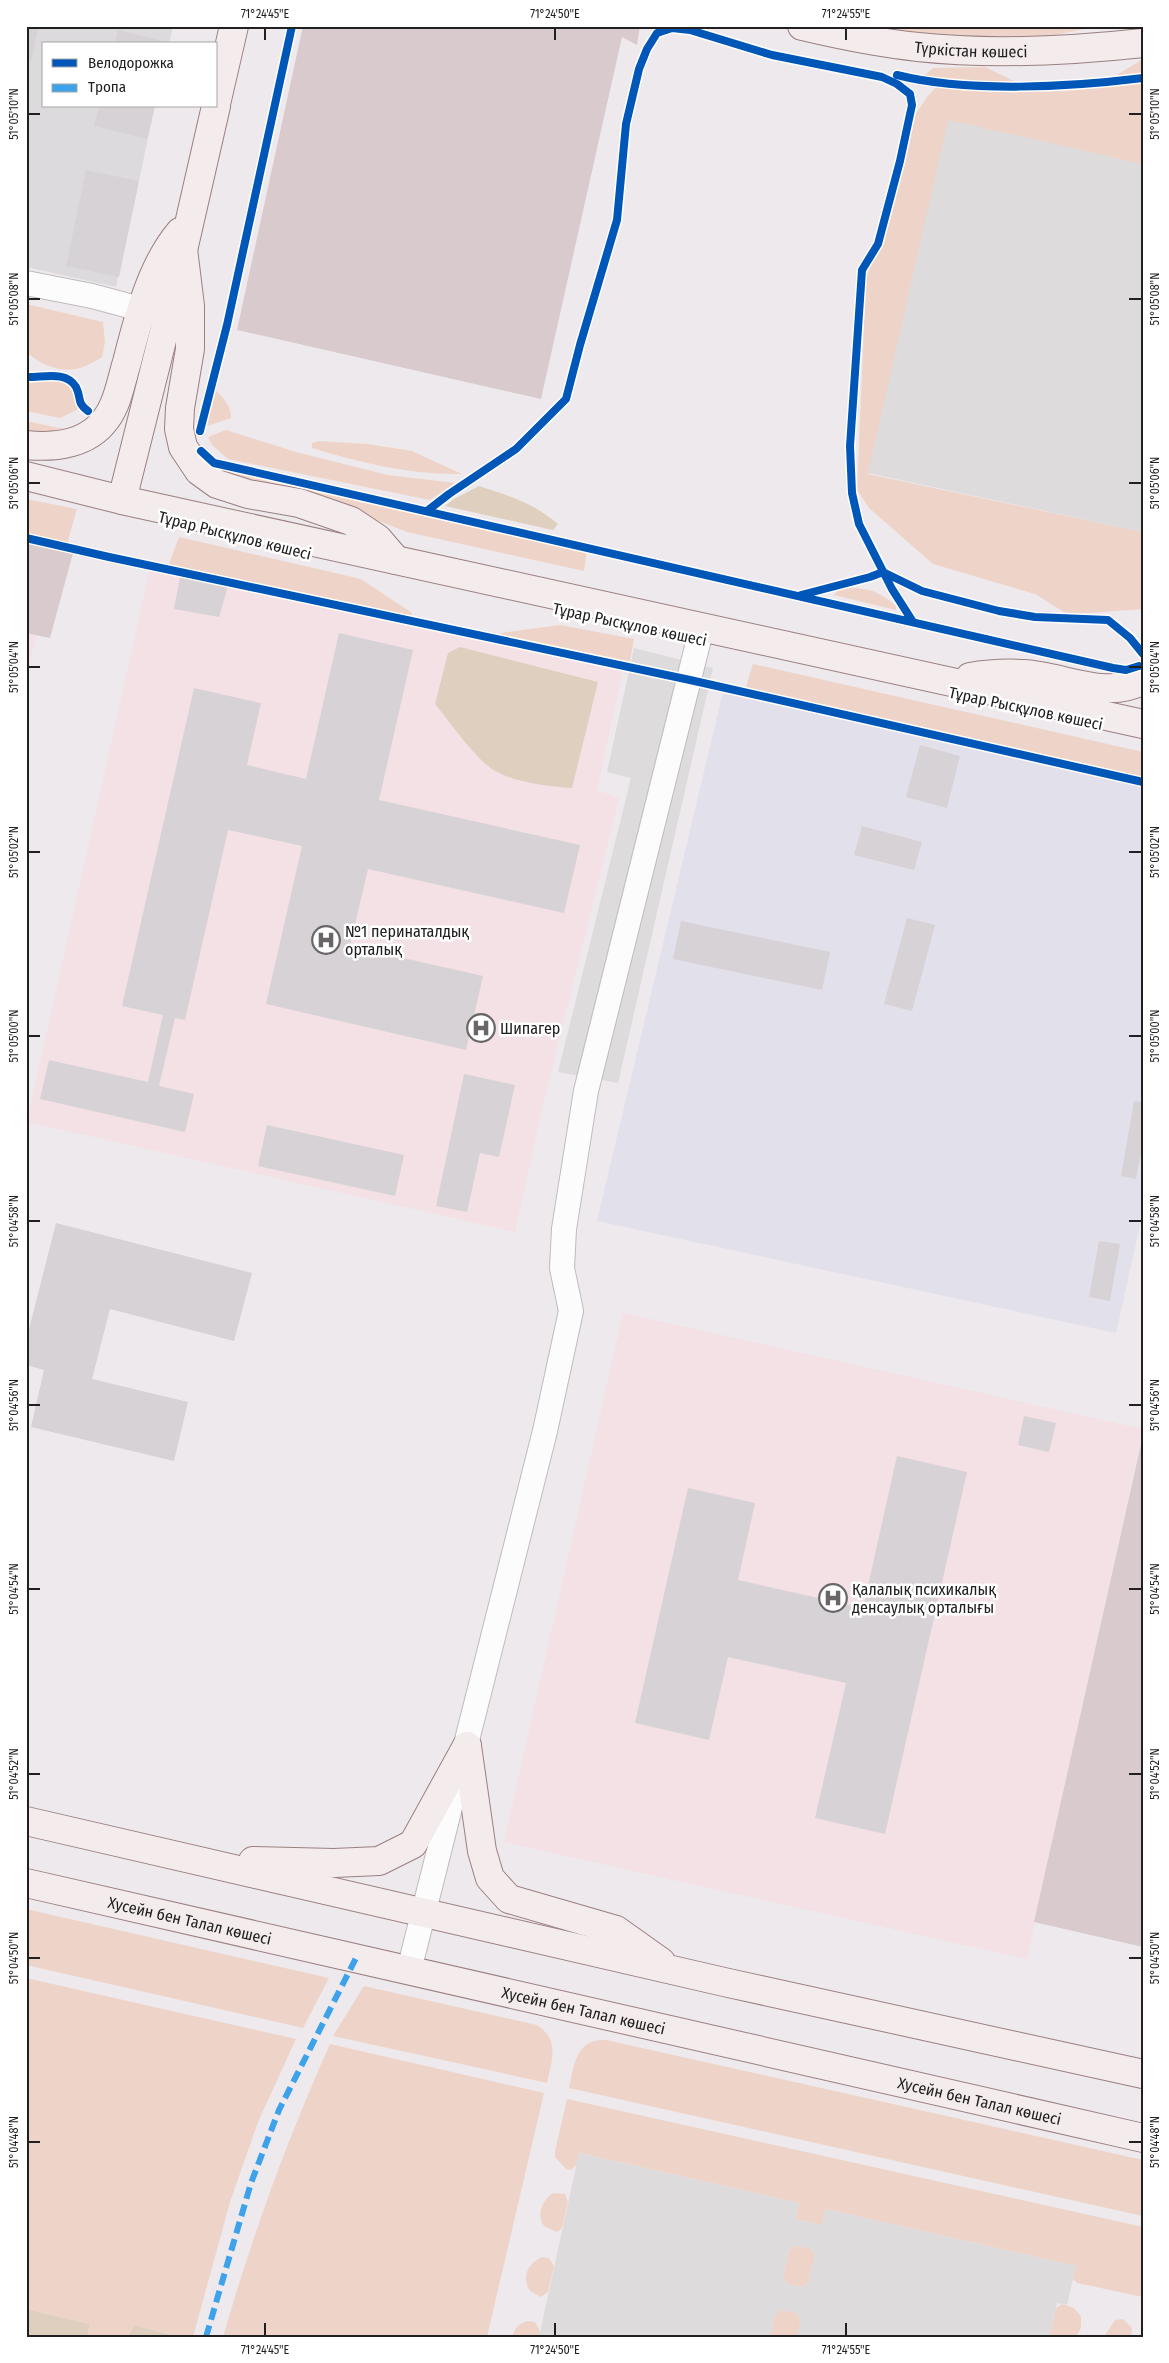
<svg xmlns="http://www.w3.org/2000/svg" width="1169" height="2363" font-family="'Fira Sans Condensed',sans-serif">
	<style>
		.residential { fill: #dddadd }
		.industrial { fill: #e2e0eb }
		.education { fill: #f3e1e5 }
		.construction { fill: #d9cacd }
		.grass { fill: #eed4c8 }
		.forest { fill: #dfcfbe }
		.parking { fill: #dddbdc; fill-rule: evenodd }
		.building { fill: #d7d2d5 }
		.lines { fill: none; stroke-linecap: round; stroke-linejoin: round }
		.street-casing { stroke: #bebcbd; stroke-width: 26 }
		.secondary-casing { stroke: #9a7f81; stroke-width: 30 }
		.street { stroke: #fcfcfc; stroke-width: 24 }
		.secondary { stroke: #f4ecec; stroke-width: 28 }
		.quiet { stroke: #3da2ea; stroke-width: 6; stroke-dasharray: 12 6; stroke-linecap: butt }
		.cycleway-casing { stroke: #fff; stroke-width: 11 }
		.cycleway { stroke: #0057b8; stroke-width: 8 }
		.ticks { fill: none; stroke: #202020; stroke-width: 2 }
		.labels { text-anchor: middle; stroke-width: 5; stroke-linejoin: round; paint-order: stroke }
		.street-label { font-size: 16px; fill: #202020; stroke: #fff }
		.poi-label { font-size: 16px; fill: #202020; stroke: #fff; text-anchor: start }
		.neatline { fill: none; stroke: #202020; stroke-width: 2 }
		.ticks-label { font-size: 12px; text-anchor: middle; fill: #202020 }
	</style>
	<rect width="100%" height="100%" fill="#eee9ec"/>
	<path class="residential" d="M26,26H173L169,44H44V106H155L116,287L26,267Z"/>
	<path class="industrial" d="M724,688L1143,784V1211L1116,1333L597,1221Z"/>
	<path class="education" d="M150,569L623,670L597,790L619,798L542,1109L515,1232L27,1122Z
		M26,633L36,635L26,679Z
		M623,1313L1143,1429L1027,1959L504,1842Z"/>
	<path class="construction" d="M303,26H640L637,45L622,37L541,399L237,330Z
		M26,543L73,553L50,638L26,633Z
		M1143,1435V1947L1034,1922Z"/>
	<path class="grass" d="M862,26H1098L1036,39L952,36Z
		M1143,59V76L1120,80L1143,78V165L868,474L1143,532V609L1075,614L1064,612L1035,594L933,564L869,508L857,490L866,278L898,188L914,116L927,97L940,83H958L918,81L933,68L985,67L1020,84L1013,86L1105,82Z
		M26,304L103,322L105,342L102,357C75,376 52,373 26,352Z
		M51,376C75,380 75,385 80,408L60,418L26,411V379Z
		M215,390C223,396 232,408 231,418L204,427Z
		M26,421L64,429L55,434L26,430Z
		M226,430L296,452L388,475L455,483L430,500L228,459L212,445L208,437Z
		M319,441L368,444L412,451L462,474C411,475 361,463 312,448V443Z
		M214,463L587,548L584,571L407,532L345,508L249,479L220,473L209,465Z
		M26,499L77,509L66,547L26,537Z
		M179,537L361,579L412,613L410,621L167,569Z
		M840,587C868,589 875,588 896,606V610L834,595Z
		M560,625L634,639L629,667L499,640L501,633Z
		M753,664L1143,752V783L744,693Z
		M26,1909L329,1978L303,2028L26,1965Z
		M26,1978L296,2039L258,2122L230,2202L193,2337H179L134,2325L128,2337H87L90,2324L26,2309Z
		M364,1986L537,2025C560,2040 552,2060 547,2083L333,2036Z
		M606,2040L1143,2160V2216L569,2088C574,2065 576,2038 606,2040Z
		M330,2044L544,2093L487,2337H223C252,2236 287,2140 330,2044Z
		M567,2099L1143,2227V2297L1077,2283L1073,2279L1076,2266L826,2209L822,2225L795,2219L799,2203L580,2153L576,2165L571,2170L566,2169L555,2157V2151Z
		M553,2193L565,2194L568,2202L562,2228L557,2232L544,2226C536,2215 542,2200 553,2193Z
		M796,2246L810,2248L815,2255L808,2283L802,2287L787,2284L783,2277L789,2250Z
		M543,2257L549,2258L554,2266L548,2292L541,2297L530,2291C521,2277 528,2262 543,2257Z
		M1062,2304L1074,2308L1081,2316V2328L1076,2337H1049L1056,2308Z
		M782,2310L797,2313L801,2319L797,2337H770L775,2314Z
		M1123,2319L1132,2328L1131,2337H1104L1115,2320Z
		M528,2321L535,2322L540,2331L539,2337H512C515,2328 519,2323 528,2321Z"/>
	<path class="forest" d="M479,486C510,496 533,503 558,524L553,530L445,506L454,499Z
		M460,647L598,682L572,788C547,786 519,783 497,772C477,762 451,723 435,704L448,653Z
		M26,2309L90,2324L87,2337H26Z
		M134,2325L179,2337H128Z"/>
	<path class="parking" d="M948,120L1143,164V532L868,473Z
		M634,648L713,668L618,1083L558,1072L631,778L607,772Z
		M579,2153L799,2203L795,2219L821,2225L826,2209L1076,2266L1067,2305L1057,2303L1049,2337H797L801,2319L797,2313L782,2310L775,2314L770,2337H539ZM796,2246L810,2248L815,2255L808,2283L802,2287L787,2284L783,2277L789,2250Z"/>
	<path class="building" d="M26,26H39L31,61L26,60Z
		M118,30L171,43V44H115Z
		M99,106H155L147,139L94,126Z
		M86,170L139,181L119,277L66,266Z
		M180,577L228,586L219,617L174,609Z
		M339,633L413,650L379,800L580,845L564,913L368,869L350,946L483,976L466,1050L266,1004L302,846L228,830L185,1020L175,1018L159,1086L194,1094L185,1132L40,1099L49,1060L148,1082L163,1015L122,1006L194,688L261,703L247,765L306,779Z
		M920,745L960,756L947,808L906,797Z
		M862,826L922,842L914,870L854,855Z
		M907,918L935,925L912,1011L884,1004Z
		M681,921L830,952L822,990L673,959Z
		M464,1074L515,1085L499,1157L480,1153L467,1212L436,1206Z
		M1134,1101L1143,1102V1143L1136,1179L1121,1176Z
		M267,1125L404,1155L395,1196L258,1166Z
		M56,1223L252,1273L234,1341L110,1309L92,1379L188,1402L174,1461L31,1427L44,1370L26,1365V1341Z
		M1099,1241L1120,1244L1110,1301L1089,1297Z
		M1024,1416L1056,1423L1049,1452L1018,1445Z
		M897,1456L967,1472L885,1834L815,1818L846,1683L728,1657L709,1740L635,1723L688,1488L755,1503L738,1580L863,1608Z"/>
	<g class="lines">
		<defs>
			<path id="street" d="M26,283L92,296L159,314
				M409,1970L545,1431L571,1311L562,1268L564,1229L586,1091L699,639"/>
			<g id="secondary">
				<path id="s1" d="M802,26C840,35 879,43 918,47C993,55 1069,51 1143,43"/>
				<path d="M216,104L234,26"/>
				<path d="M183,249L190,306V349L180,408L179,429L183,447L199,471L217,484L248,494L299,503L351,521L378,539L396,560"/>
				<path d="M26,445C55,448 88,444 106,419C118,403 121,381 127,362C138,319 151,266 180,232"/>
				<path d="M26,476L122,500L1143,724"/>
				<path d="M122,500L168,316L216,106"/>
				<path d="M970,677C987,674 1006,673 1024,674C1063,676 1106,701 1143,680"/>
				<path d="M467,1746L482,1851L490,1878L509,1899L616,1930L661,1962"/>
				<path d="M26,1821L724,1982L1143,2074"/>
				<path d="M253,1861L334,1863L379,1861L413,1844L467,1746"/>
				<path id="s2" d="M26,1883L1143,2138"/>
			</g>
		</defs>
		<use href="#street" class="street-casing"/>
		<use href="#secondary" class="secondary-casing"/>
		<use href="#street" class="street"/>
		<use href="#secondary" class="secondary"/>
		<path class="quiet" d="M206,2337L251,2183L279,2110L356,1958"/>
		<defs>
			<path id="cycleway" d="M897,75C968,93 1070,87 1143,78
				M26,377C42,378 66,370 76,387C82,399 76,402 88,411
				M200,431L227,325L292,26
				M201,451L214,463L232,467L1113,668L1126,670L1139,666
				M427,511L449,494L516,449L566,399L580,345L617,220L626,124L639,69L647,49L657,33L672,28L690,30L772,55L882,77L897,84L910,94L912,105L900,161L878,244L862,270L850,446L852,493L859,524L892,589L913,622
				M26,538L109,557L690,680L1143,782
				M801,595L870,577L883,572L922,591L999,611L1035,617L1108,620L1130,638L1143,654"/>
		</defs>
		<use href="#cycleway" class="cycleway-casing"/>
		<use href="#cycleway" class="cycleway"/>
	</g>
	<path class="ticks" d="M265,28V40M555,28V40M846,28V40M28,114H40M1129,114H1142M28,299H40M1129,299H1142M28,483H40M1129,483H1142M28,667H40M1129,667H1142M28,852H40M1129,852H1142M28,1036H40M1129,1036H1142M28,1221H40M1129,1221H1142M28,1405H40M1129,1405H1142M28,1589H40M1129,1589H1142M28,1774H40M1129,1774H1142M28,1958H40M1129,1958H1142M28,2142H40M1129,2142H1142M265,2323V2336M555,2323V2336M846,2323V2336"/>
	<defs>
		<symbol id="hospital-ring" viewBox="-11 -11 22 22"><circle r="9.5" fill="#fff" stroke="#686667" stroke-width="1.5"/><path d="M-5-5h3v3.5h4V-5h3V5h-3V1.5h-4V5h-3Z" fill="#686667"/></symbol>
	</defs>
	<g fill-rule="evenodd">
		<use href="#hospital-ring" x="310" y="924" width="32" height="32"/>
		<use href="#hospital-ring" x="465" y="1012" width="32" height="32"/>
		<use href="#hospital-ring" x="817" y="1582" width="32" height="32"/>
	</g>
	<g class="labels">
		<g class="street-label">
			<text dy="6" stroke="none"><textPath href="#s1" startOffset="171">Түркістан көшесі</textPath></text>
			<text transform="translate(235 535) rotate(14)" y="6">Тұрар Рысқұлов көшесі</text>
			<text transform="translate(630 624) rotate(12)" y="6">Тұрар Рысқұлов көшесі</text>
			<text transform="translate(1026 708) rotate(12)" y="6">Тұрар Рысқұлов көшесі</text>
			<text dy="6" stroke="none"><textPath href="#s2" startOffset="168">Хусейн бен Талал көшесі</textPath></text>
			<text dy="6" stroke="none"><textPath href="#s2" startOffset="572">Хусейн бен Талал көшесі</textPath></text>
			<text dy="6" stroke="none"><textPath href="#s2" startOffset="978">Хусейн бен Талал көшесі</textPath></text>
		</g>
		<g class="poi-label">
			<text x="345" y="937">№1 перинаталдық<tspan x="345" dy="18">орталық</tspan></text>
			<text x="500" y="1034">Шипагер</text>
			<text x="852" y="1595">Қалалық психикалық<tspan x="852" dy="18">денсаулық орталығы</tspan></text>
		</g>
	</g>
	<rect width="1169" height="2363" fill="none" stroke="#ffffff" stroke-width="55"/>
	<rect x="42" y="42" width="175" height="65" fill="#ffffff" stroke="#a6a6a6"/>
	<rect x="52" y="59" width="25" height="8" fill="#0057b8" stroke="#a6a6a6"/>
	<text x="88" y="68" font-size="15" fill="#202020">Велодорожка</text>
	<rect x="52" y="84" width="25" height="8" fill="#3da2ea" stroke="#a6a6a6"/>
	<text x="88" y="92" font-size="15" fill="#202020">Тропа</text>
	<rect x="28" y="28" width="1114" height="2308" class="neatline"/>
	<g class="ticks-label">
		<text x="265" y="18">71°24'45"E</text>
		<text x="555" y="18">71°24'50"E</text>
		<text x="846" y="18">71°24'55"E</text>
		<text transform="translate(14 114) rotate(-90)" y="4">51°05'10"N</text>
		<text transform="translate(1155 114) rotate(-90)" y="4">51°05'10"N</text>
		<text transform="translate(14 299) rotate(-90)" y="4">51°05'08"N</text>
		<text transform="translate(1155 299) rotate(-90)" y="4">51°05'08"N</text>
		<text transform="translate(14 483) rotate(-90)" y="4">51°05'06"N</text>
		<text transform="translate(1155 483) rotate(-90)" y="4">51°05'06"N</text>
		<text transform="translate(14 667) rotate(-90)" y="4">51°05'04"N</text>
		<text transform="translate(1155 667) rotate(-90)" y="4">51°05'04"N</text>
		<text transform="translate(14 852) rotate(-90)" y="4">51°05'02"N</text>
		<text transform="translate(1155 852) rotate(-90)" y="4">51°05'02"N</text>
		<text transform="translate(14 1036) rotate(-90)" y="4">51°05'00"N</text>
		<text transform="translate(1155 1036) rotate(-90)" y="4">51°05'00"N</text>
		<text transform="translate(14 1221) rotate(-90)" y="4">51°04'58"N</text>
		<text transform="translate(1155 1221) rotate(-90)" y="4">51°04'58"N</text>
		<text transform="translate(14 1405) rotate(-90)" y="4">51°04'56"N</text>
		<text transform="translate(1155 1405) rotate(-90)" y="4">51°04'56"N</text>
		<text transform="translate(14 1589) rotate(-90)" y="4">51°04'54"N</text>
		<text transform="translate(1155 1589) rotate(-90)" y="4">51°04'54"N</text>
		<text transform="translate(14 1774) rotate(-90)" y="4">51°04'52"N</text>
		<text transform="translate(1155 1774) rotate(-90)" y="4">51°04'52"N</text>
		<text transform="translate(14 1958) rotate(-90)" y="4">51°04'50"N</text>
		<text transform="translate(1155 1958) rotate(-90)" y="4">51°04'50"N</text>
		<text transform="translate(14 2142) rotate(-90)" y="4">51°04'48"N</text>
		<text transform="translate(1155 2142) rotate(-90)" y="4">51°04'48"N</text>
		<text x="265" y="2354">71°24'45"E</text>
		<text x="555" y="2354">71°24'50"E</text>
		<text x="846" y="2354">71°24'55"E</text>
	</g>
</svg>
